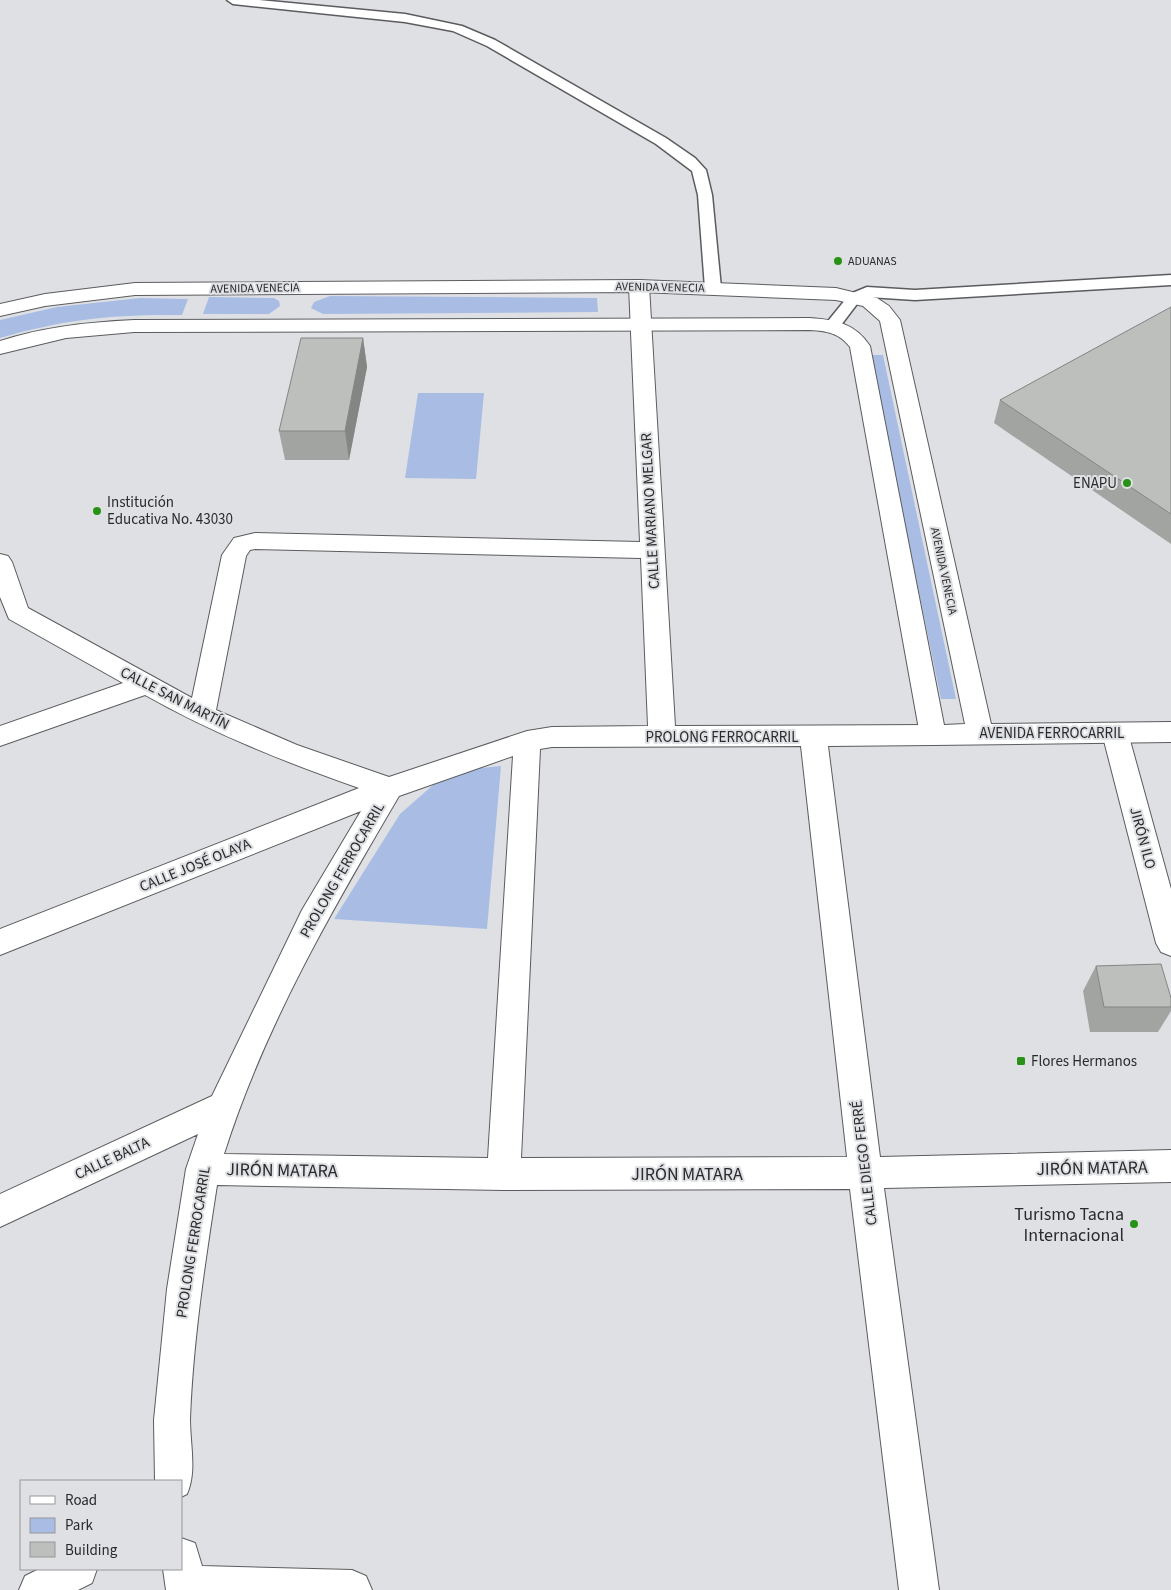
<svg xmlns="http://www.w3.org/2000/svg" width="1171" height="1590" font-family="'Source Sans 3',sans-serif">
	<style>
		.green { fill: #a9bde4 }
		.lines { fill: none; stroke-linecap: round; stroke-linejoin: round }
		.lane-casing { stroke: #5b5c5f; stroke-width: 3 }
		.street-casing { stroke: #5b5c5f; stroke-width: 2 }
		.secondary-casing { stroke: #5b5c5f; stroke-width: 2 }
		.lane { fill: #fff; fill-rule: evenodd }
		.street { fill: #fff; fill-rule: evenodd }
		.secondary { fill: #fff; fill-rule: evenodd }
		.wall { fill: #a2a4a2 }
		.shaded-wall { fill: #848684 }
		.building { fill: #bcbfbc; stroke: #848684 }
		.poi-dot { fill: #289216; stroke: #dee0e3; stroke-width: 2 }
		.labels { text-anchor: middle; stroke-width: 4; stroke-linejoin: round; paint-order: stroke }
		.far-poi-label { font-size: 12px; fill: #292a2b; stroke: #dee0e3; text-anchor: start }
		.far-street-label { font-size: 12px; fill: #292a2b; stroke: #dee0e3 }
		.poi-label { font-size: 15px; fill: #292a2b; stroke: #dee0e3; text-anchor: start }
		.street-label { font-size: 15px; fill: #292a2b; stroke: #dee0e3 }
		.near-street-label { font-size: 18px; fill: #292a2b; stroke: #dee0e3 }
		.near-poi-label { font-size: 18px; fill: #292a2b; stroke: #dee0e3; text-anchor: end }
	</style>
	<rect width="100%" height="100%" fill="#dee0e3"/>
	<path class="green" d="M330,296L597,298L598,312L323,314L311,308L314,302Z
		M209,297L274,298L279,301L280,306L269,314H203Z
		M140,298L188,299L182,315C117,314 63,319 0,338V320L57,307Z
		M870,355H883L956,699H941Z
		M418,393H484L476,479L405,478Z
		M501,766L487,929L334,919L400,814L433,785L470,769Z"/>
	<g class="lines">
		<defs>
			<path id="lane" d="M227,0H259L405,14L462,26L495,40L666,138L695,158L706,170L712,195L721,288L713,293L705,288L698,195L692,171L656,144L487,46L453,31L405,22L233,4Z
				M1171,275V285L915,300L869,297L860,300L838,329H826L824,326L850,294L867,287L915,290Z"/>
			<path id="street" d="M639,280L646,282L649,286L675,726L933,725L942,728L946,735L942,742L933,745L828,746L880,1157L1171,1150V1182L884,1188L939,1590H899L850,1189L504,1190L217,1185C205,1262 193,1341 190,1419C190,1445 197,1471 187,1494L181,1497V1481H155L154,1420L167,1289L186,1169L198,1134L0,1227V1194L212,1096L302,910L361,811L0,955V929L359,788C285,762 214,734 145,695L0,746V726L123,683L9,619L0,597V554L8,556L12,562L28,608L192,698L222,555L234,538L255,533L640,542L629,286L632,282ZM255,549L641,558L648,726L552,727L527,731L389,777L297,745L216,710L246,556L250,550ZM801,746L847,1157L521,1158L540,749L552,747ZM513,756L488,1158L224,1154C264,1027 332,910 399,796Z
				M1115,723L1124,726L1128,733L1171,889V956L1161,952L1156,943L1102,733L1106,726Z
				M181,1538L195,1543L202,1566L352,1570L366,1576L372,1590H166L163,1569H181Z
				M39,1569H97L92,1583L78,1590H19L25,1576Z"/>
			<path id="secondary" d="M639,280L836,288L877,298L889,306L900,320L991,724L1171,722V742L933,745L924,742L920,735L850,347C839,333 827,331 810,330L134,332L66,338L0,354V341C43,327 89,322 134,320L810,318C836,320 855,323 870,346L944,725L965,724L880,321L863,306L836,300L639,292L135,295L45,306L0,316V304L45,294L135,283Z"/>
		</defs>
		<use href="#lane" class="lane-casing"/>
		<use href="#street" class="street-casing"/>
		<use href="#secondary" class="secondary-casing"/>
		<use href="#lane" class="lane"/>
		<use href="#street" class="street"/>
		<use href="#secondary" class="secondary"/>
	</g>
	<path class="wall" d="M1171,307V544L994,423L1000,400Z
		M363,338L367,367L349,460H285L279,431Z
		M1096,966L1171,998V1011L1158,1032H1090L1083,991Z"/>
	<path class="shaded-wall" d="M363,338L367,367L349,460L345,431Z"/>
	<path class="building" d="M1171,307V514L1000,400Z
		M301,338H363L345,431H279Z
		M1161,964L1171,998V1007H1104L1096,966Z"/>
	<g class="poi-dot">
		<circle cx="838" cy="261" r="5"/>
		<circle cx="1127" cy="483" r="5"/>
		<circle cx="97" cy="511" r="5"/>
		<rect x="1016" y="1056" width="10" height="10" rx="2.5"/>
		<circle cx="1134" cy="1224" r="5"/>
	</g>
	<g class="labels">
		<g class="far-poi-label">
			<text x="848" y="265">ADUANAS</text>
		</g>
		<g class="far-street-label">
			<text transform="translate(660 287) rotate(1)" y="4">AVENIDA VENECIA</text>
			<text transform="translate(255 288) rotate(-1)" y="4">AVENIDA VENECIA</text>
			<text transform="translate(944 571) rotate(78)" y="4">AVENIDA VENECIA</text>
		</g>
		<g class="poi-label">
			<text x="1117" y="488" text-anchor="end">ENAPU</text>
			<text x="107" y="507">Institución<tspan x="107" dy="17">Educativa No. 43030</tspan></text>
			<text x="1031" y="1066">Flores Hermanos</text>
		</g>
		<g class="street-label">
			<text transform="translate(650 511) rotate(-93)" y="5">CALLE MARIANO MELGAR</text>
			<text transform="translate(175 698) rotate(27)" y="5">CALLE SAN MARTÍN</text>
			<text x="1052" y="738">AVENIDA FERROCARRIL</text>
			<text x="722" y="742">PROLONG FERROCARRIL</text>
			<text transform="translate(1143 838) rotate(75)" y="5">JIRÓN ILO</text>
			<text transform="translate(195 865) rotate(-22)" y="5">CALLE JOSÉ OLAYA</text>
			<text transform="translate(342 870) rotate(-60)" y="5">PROLONG FERROCARRIL</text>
			<text transform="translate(112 1158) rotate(-25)" y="5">CALLE BALTA</text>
			<text transform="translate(864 1163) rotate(-97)" y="5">CALLE DIEGO FERRÉ</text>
			<text transform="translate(193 1242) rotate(-81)" y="5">PROLONG FERROCARRIL</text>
		</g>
		<g class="near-street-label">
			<text transform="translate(1092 1168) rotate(-1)" y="6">JIRÓN MATARA</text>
			<text transform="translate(282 1170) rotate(1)" y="6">JIRÓN MATARA</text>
			<text x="687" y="1180">JIRÓN MATARA</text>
		</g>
		<g class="near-poi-label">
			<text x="1124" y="1220">Turismo Tacna<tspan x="1124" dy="21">Internacional</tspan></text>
		</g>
	</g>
	<rect x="20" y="1480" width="162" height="90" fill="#dee0e3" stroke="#969799"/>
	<rect x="30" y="1496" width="25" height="8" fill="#ffffff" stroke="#969799"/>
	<text x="65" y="1505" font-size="15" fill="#292a2b">Road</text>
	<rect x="30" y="1518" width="25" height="15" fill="#a9bde4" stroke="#969799"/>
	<text x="65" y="1530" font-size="15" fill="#292a2b">Park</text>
	<rect x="30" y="1542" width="25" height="15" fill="#bcbfbc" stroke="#969799"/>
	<text x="65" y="1555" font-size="15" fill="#292a2b">Building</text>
</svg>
